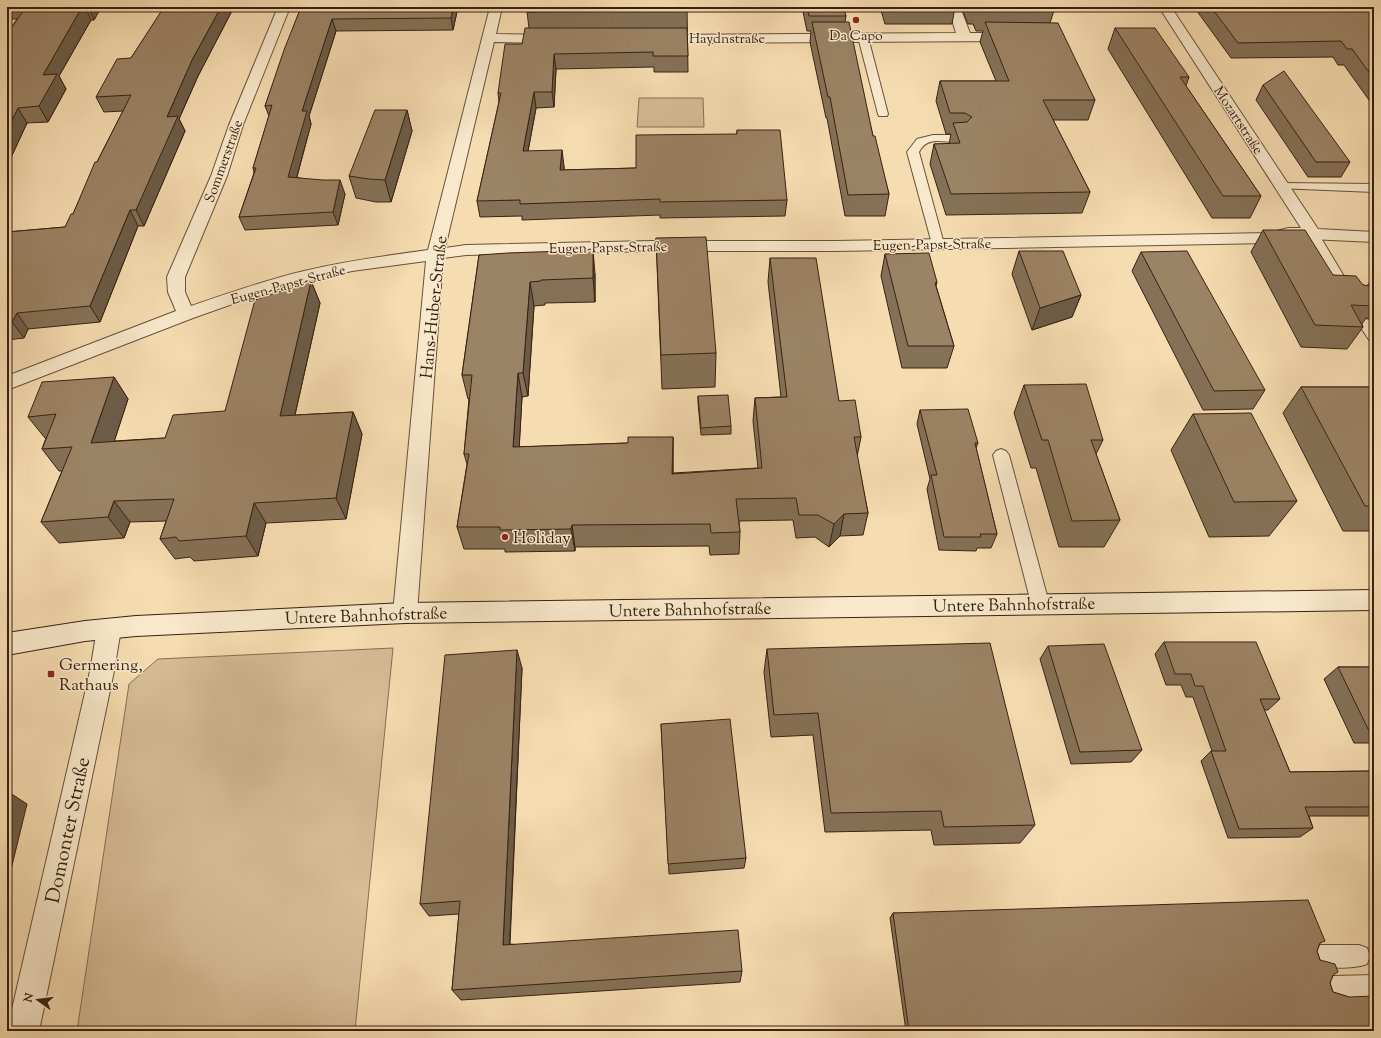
<svg xmlns="http://www.w3.org/2000/svg" width="1381" height="1038" font-family="'Sorts Mill Goudy',serif">
	<style>
		.green { fill: #d6bd96; stroke: #876f54 }
		.lines { fill: none; stroke-linecap: round; stroke-linejoin: round }
		.lane-casing { stroke: #68503a; stroke-width: 2 }
		.street-casing { stroke: #68503a; stroke-width: 2 }
		.secondary-casing { stroke: #382112; stroke-width: 2 }
		.lane { fill: #f9e9cc; fill-rule: evenodd }
		.street { fill: #f9e9cc; fill-rule: evenodd }
		.secondary { fill: #f9e9cc; fill-rule: evenodd }
		.wall { fill: #857157; stroke: #382112 }
		.shaded-wall { fill: #6c5c47; stroke: #382112 }
		.building { fill: #9b8365; stroke: #382112 }
		.poi-dot { fill: #8f2418; stroke: #f9e9cc; stroke-width: 1.5 }
		.labels { text-anchor: middle; stroke-width: 3; stroke-linejoin: round; paint-order: stroke }
		.far-poi-label { font-size: 14px; fill: #382112; stroke: #f9e9cc }
		.far-street-label { font-size: 14px; fill: #382112; stroke: #f9e9cc }
		.street-label { font-size: 17px; fill: #382112; stroke: #f9e9cc }
		.poi-label { font-size: 17px; fill: #382112; stroke: #f9e9cc; text-anchor: start }
		.near-street-label { font-size: 20px; fill: #382112; stroke: #f9e9cc }
	</style>
	<rect width="100%" height="100%" fill="#f6ddb1"/>
	<filter id="stains"><feTurbulence type="fractalNoise" baseFrequency=".005" numOctaves="4"/><feColorMatrix values="0 0 0 0 .2 0 0 0 0 .09 0 0 0 0 .02 0 0 0 .5 -.17"/></filter>
	<radialGradient id="worn" r=".72"><stop offset=".6" stop-color="#630" stop-opacity="0"/><stop offset="1" stop-color="#630" stop-opacity=".3"/></radialGradient>
	<path class="green" d="M639,98H703L704,127H637Z
		M393,648L355,1031H77L129,684L158,659Z"/>
	<g class="lines">
		<defs>
			<path id="lane" d="M863,34L868,37L888,114L887,116H879L878,114L858,37Z
				M933,135H960L966,138C956,150 930,130 919,152L944,244L942,247H934L932,244L907,152L917,139Z
				M1281,183L1374,184V192L1277,188L1275,186L1277,184Z
				M1312,229L1316,230L1318,233L1354,293L1352,296L1347,297L1342,296L1340,293L1306,233L1308,230Z
				M1365,319L1370,320L1374,326V342L1369,340L1358,323L1360,320Z
				M1001,449L1006,451L1009,455L1049,603L1046,608L1040,610L1034,608L1031,603L993,455L996,451Z
				M1321,945H1359L1367,948L1370,956L1367,964C1354,969 1326,969 1313,964L1310,956L1313,948Z
				M1374,975V997L1334,998L1326,995L1323,987L1326,979L1334,976Z"/>
			<path id="street" d="M278,7H290L243,125L227,176L185,277V292L191,306C229,293 266,280 304,271C345,261 386,256 428,250L490,7H502L496,34L553,35L558,36L560,39L558,42L553,43L494,42L445,248L466,245L653,241H836L1269,233L1288,228H1301L1159,7H1171L1318,229L1374,232V242L1288,238L1269,243L836,251H653L466,255L443,258L417,613L413,620L405,623L397,620L393,613L426,261L352,271L307,281L261,294L193,318L7,390V376L176,311L168,292L167,277L211,176L229,125Z
				M948,7H960L970,33H1011L1016,34L1018,37L1016,40L1011,41L657,43L652,42L650,39L652,36L657,35L956,33Z
				M109,619L117,622L121,629L114,671L39,1031H7L90,671L97,629L101,622Z"/>
			<path id="secondary" d="M1374,590V610L405,623L136,636L85,641L7,655V633L85,621L136,616L405,603Z"/>
		</defs>
		<use href="#lane" class="lane-casing"/>
		<use href="#street" class="street-casing"/>
		<use href="#secondary" class="secondary-casing"/>
		<use href="#lane" class="lane"/>
		<use href="#street" class="street"/>
		<use href="#secondary" class="secondary"/>
	</g>
	<path class="wall" d="M7,7H234L198,76L179,119L185,131L144,226H138L100,322L28,329L24,338L7,340V232L65,227L73,214L97,162L123,111L104,112L96,97L131,58L164,8L99,11L94,20H91L59,76L66,89L48,122L27,123L7,166V34L17,19H12L7,10Z
		M301,7H458L453,30L336,31L309,116L311,124L297,177L345,194L338,225L245,230L239,217L254,173L253,168L269,116L265,106Z
		M687,7L688,72H654V67L556,69L554,107L536,108L528,151L564,166V170L636,168L737,134V130L787,200L785,216L660,218V215L522,220V216L480,217L477,201L499,102L498,93L522,44L529,28L527,12Z
		M802,7H843L846,16L845,22L873,136L889,194L885,216H845L827,118H826L810,42L811,31H807Z
		M880,7H955L952,24H885Z
		M961,7H1055L1050,23L1095,100L1088,120H1053L1090,192L1082,213L946,215L930,164L934,144H949L951,134H946L936,101L940,81H996L980,42L983,31H976L973,24H968Z
		M1194,7H1374V107L1344,65H1338L1333,57L1231,58Z
		M1115,28L1189,77L1186,86L1261,196L1250,218H1212L1108,49Z
		M1263,85L1350,162L1341,177H1308L1256,100Z
		M407,110L412,131L391,202H376L356,198L349,176Z
		M1263,230L1333,275L1363,285L1367,286L1374,276V325L1371,319L1366,318L1362,324L1363,327L1347,349L1301,347L1251,252Z
		M656,238L716,353L715,387L662,389Z
		M1019,251L1081,295L1072,317L1032,330L1012,274Z
		M1141,252L1265,390L1253,409L1203,410L1132,271Z
		M885,254L937,282L936,286L954,346L947,368H902L881,276Z
		M479,255L595,274V302L545,303V305L534,306L528,396L522,397L519,447L628,443L673,437V473L758,468L753,421L755,398L781,397L768,282L770,258L839,401L861,437L857,457L868,513L863,535L840,536L829,547L815,537L796,538L793,520L739,521L740,532L739,554L710,555L709,546L575,547V551L505,552V549H464L457,527L467,464L464,454L469,399H468L462,375Z
		M311,281L320,303L295,415L353,412L362,434L346,519L266,523L258,556L194,561L190,557L175,559L160,539L166,521L130,522L124,538L59,543L41,522L62,471H59L42,449L46,438H45L28,417L114,377L128,399L114,441L165,438L225,411Z
		M1024,385L1103,440L1096,454L1120,520L1104,547H1059L1036,468H1031L1014,413Z
		M1301,387H1374V531H1343L1283,413Z
		M698,396L731,426V434L701,435L698,403Z
		M920,410L978,443L976,448L997,534L991,548H977L976,551L939,550L927,489L930,479L917,424Z
		M1193,414L1297,501L1269,536L1209,537L1171,450Z
		M1164,642L1280,699L1268,710H1264L1290,772L1374,771V816H1309L1313,828L1300,837L1228,838L1201,761L1211,751H1212L1193,697H1186L1181,685H1166L1155,654Z
		M1048,646L1142,750L1131,762L1071,764L1040,659Z
		M767,649L1035,825L1020,843L934,845L931,830L825,832L813,735L771,737L764,672Z
		M1338,667H1374V743H1354L1324,679Z
		M522,668L510,944L742,971L740,982L461,1000L452,990L459,914L429,916L420,904Z
		M661,724L746,858L744,868L669,874Z
		M893,913L1320,943L1317,951L1320,960L1333,975L1330,983L1333,992L1349,997L1374,1031H906L890,918Z"/>
	<path class="shaded-wall" d="M82,7H85L91,20L59,76L66,89L48,122L39,106L43,75Z
		M88,7H98L99,11L94,20Z
		M221,7H234L198,76L179,119L185,131L144,226L136,210L167,117L192,60Z
		M453,7H458L453,30L451,18Z
		M332,19L336,31L309,116L311,124L293,190L288,177L302,111Z
		M554,54L556,69L554,107L552,92Z
		M534,92L536,108L525,167L523,151Z
		M18,108L27,123L7,166V130Z
		M407,110L412,131L391,202L385,180Z
		M562,150L564,166L562,186L560,170Z
		M340,180L345,194L338,225L333,212Z
		M130,210L138,226L100,322L90,306Z
		M593,250L595,274V302L593,278Z
		M311,281L320,303L290,437L280,416Z
		M530,282L534,306L528,396L523,373Z
		M1081,295L1072,317L1032,330L1040,308Z
		M17,313L28,329L24,338L12,322Z
		M518,373L522,397L518,470L513,447Z
		M114,377L128,399L107,464L91,443Z
		M353,412L362,434L346,519L336,498Z
		M673,437V496L672,474Z
		M114,501L130,522L124,538L108,517Z
		M254,503L266,523L258,556L246,536Z
		M844,514L840,536L829,547L834,524Z
		M572,525L575,547V551L571,529Z
		M517,650L522,668L509,956L503,945Z
		M7,791L27,804L7,886Z"/>
	<path class="building" d="M26,7H82L43,75L57,74L39,106L18,108L7,130V34Z
		M164,7H221L192,60L167,117L178,116L136,210H130L90,306L17,313L12,322L7,323V232L65,227L71,214H73L95,162H97L131,95L96,97L117,59L131,58Z
		M301,7H453L451,18L332,19L302,111H307L288,177L323,180H340L333,212L239,217L256,168H253L272,105L265,106L284,50Z
		M527,7H687V11L527,12Z
		M807,7H843L846,16H809Z
		M1211,7H1374V79L1352,49H1347L1341,41L1238,43Z
		M812,22H849L873,136H875L889,194L848,195L830,97H828Z
		M985,22L1058,23L1095,100H1043L1090,192L951,194L934,144L960,143L953,123L967,122L972,117L965,113H950L940,81H1009Z
		M525,28H687L688,56H653V52L554,54L552,92H534L523,151L562,150L560,170L636,168V135L737,134V130H780L787,200L660,202V199L520,204V200L477,201L501,93H498L505,44H522Z
		M1115,28H1155L1189,77H1180L1261,196H1223Z
		M1284,71L1350,162H1316L1263,85Z
		M375,110H407L385,180L369,179L349,176Z
		M1263,230H1305L1333,275L1356,276L1363,285L1369,286L1374,285V298L1372,300L1374,304V306L1351,305L1363,327L1315,325Z
		M706,237L716,353L661,355L656,238Z
		M593,250V278L541,280V281L530,282L523,373H518L513,447L628,443V437H673L672,474L762,468L755,398L787,397L770,258H816L839,401L855,400L861,437H854L868,513L844,514L834,524L818,515H799L796,498L736,499L740,532L711,533L710,524L572,525L571,529L500,530V527H457L469,454H464L472,375H462L479,255L508,253Z
		M1019,251H1063L1081,295L1040,308Z
		M1187,251L1265,390L1214,391L1141,252Z
		M929,253L937,282L935,283L954,346H908L885,254Z
		M311,281L280,416L353,412L336,498L254,503L246,536L179,541L176,537L160,539L174,499L114,501L108,517L41,522L72,447L42,449L56,414L28,417L42,382L114,377L91,443L165,438L173,415L225,411L255,300Z
		M1086,384L1103,440H1091L1120,520L1072,521L1048,440H1042L1024,385Z
		M1301,387H1374V506H1365Z
		M728,395L731,426L701,428L698,396Z
		M968,409L978,443H975L997,534H980L981,537H944L931,475H937L920,410Z
		M1251,413L1297,501L1234,502L1193,414Z
		M1164,642H1256L1280,699H1260L1290,772L1374,771V807H1305L1313,828L1239,829L1211,751H1226L1203,686H1195L1191,674H1175Z
		M990,643L1035,825L944,827L941,811L831,813L818,713L774,715L767,649Z
		M1104,644L1142,750L1080,752L1048,646Z
		M517,650L503,945L738,930L742,971L452,990L460,901L420,904L445,655Z
		M1338,667H1374V731H1369Z
		M730,719L746,858L668,864L661,724Z
		M1308,900L1325,941L1320,943L1317,951L1320,960L1335,964L1338,972L1333,975L1330,983L1333,992L1349,997L1374,996V1031H909L893,913Z"/>
	<g class="poi-dot">
		<circle cx="856" cy="20" r="4"/>
		<circle cx="505" cy="537" r="4"/>
		<rect x="47" y="670" width="8" height="8" rx="2"/>
	</g>
	<g class="labels">
		<g class="far-poi-label">
			<text x="856" y="40">Da Capo</text>
		</g>
		<g class="far-street-label">
			<text x="727" y="43">Haydnstraße</text>
			<text transform="translate(1239 120) rotate(57)" y="5">Mozartstraße</text>
			<text transform="translate(223 161) rotate(-70)" y="5">Sommerstraße</text>
			<text transform="translate(932 244) rotate(-1)" y="5">Eugen-Papst-Straße</text>
			<text transform="translate(608 247) rotate(-1)" y="5">Eugen-Papst-Straße</text>
			<text transform="translate(288 284) rotate(-15)" y="5">Eugen-Papst-Straße</text>
		</g>
		<g class="street-label">
			<text transform="translate(433 307) rotate(-84)" y="6">Hans-Huber-Straße</text>
			<text transform="translate(1014 604) rotate(-1)" y="6">Untere Bahnhofstraße</text>
			<text transform="translate(690 609) rotate(-1)" y="6">Untere Bahnhofstraße</text>
			<text transform="translate(366 615) rotate(-2)" y="6">Untere Bahnhofstraße</text>
		</g>
		<g class="poi-label">
			<text x="513" y="543">Holiday</text>
			<text x="59" y="670">Germering,<tspan x="59" dy="20">Rathaus</tspan></text>
		</g>
		<g class="near-street-label">
			<text transform="translate(67 830) rotate(-78)" y="7">Domonter Straße</text>
		</g>
	</g>
	<rect width="1381" height="1038" fill="none" stroke="#f6ddb1" stroke-width="24"/>
	<rect x="8" y="8" width="1365" height="1022" fill="none" stroke="#382112" stroke-width="2"/>
	<rect x="12" y="12" width="1357" height="1014" fill="none" stroke="#382112"/>
	<g transform="translate(38 1000) rotate(284)" stroke="#f9e9cc" stroke-width="3" paint-order="stroke">
	<path d="M0-3L7 15L0 10L-7 15Z" fill="#382112"/>
	<text y="-6" font-size="11" font-weight="bold" text-anchor="middle" fill="#382112">N</text>
	</g>
	<rect width="100%" height="100%" filter="url(#stains)"/>
	<rect width="100%" height="100%" fill="url(#worn)"/>
</svg>
